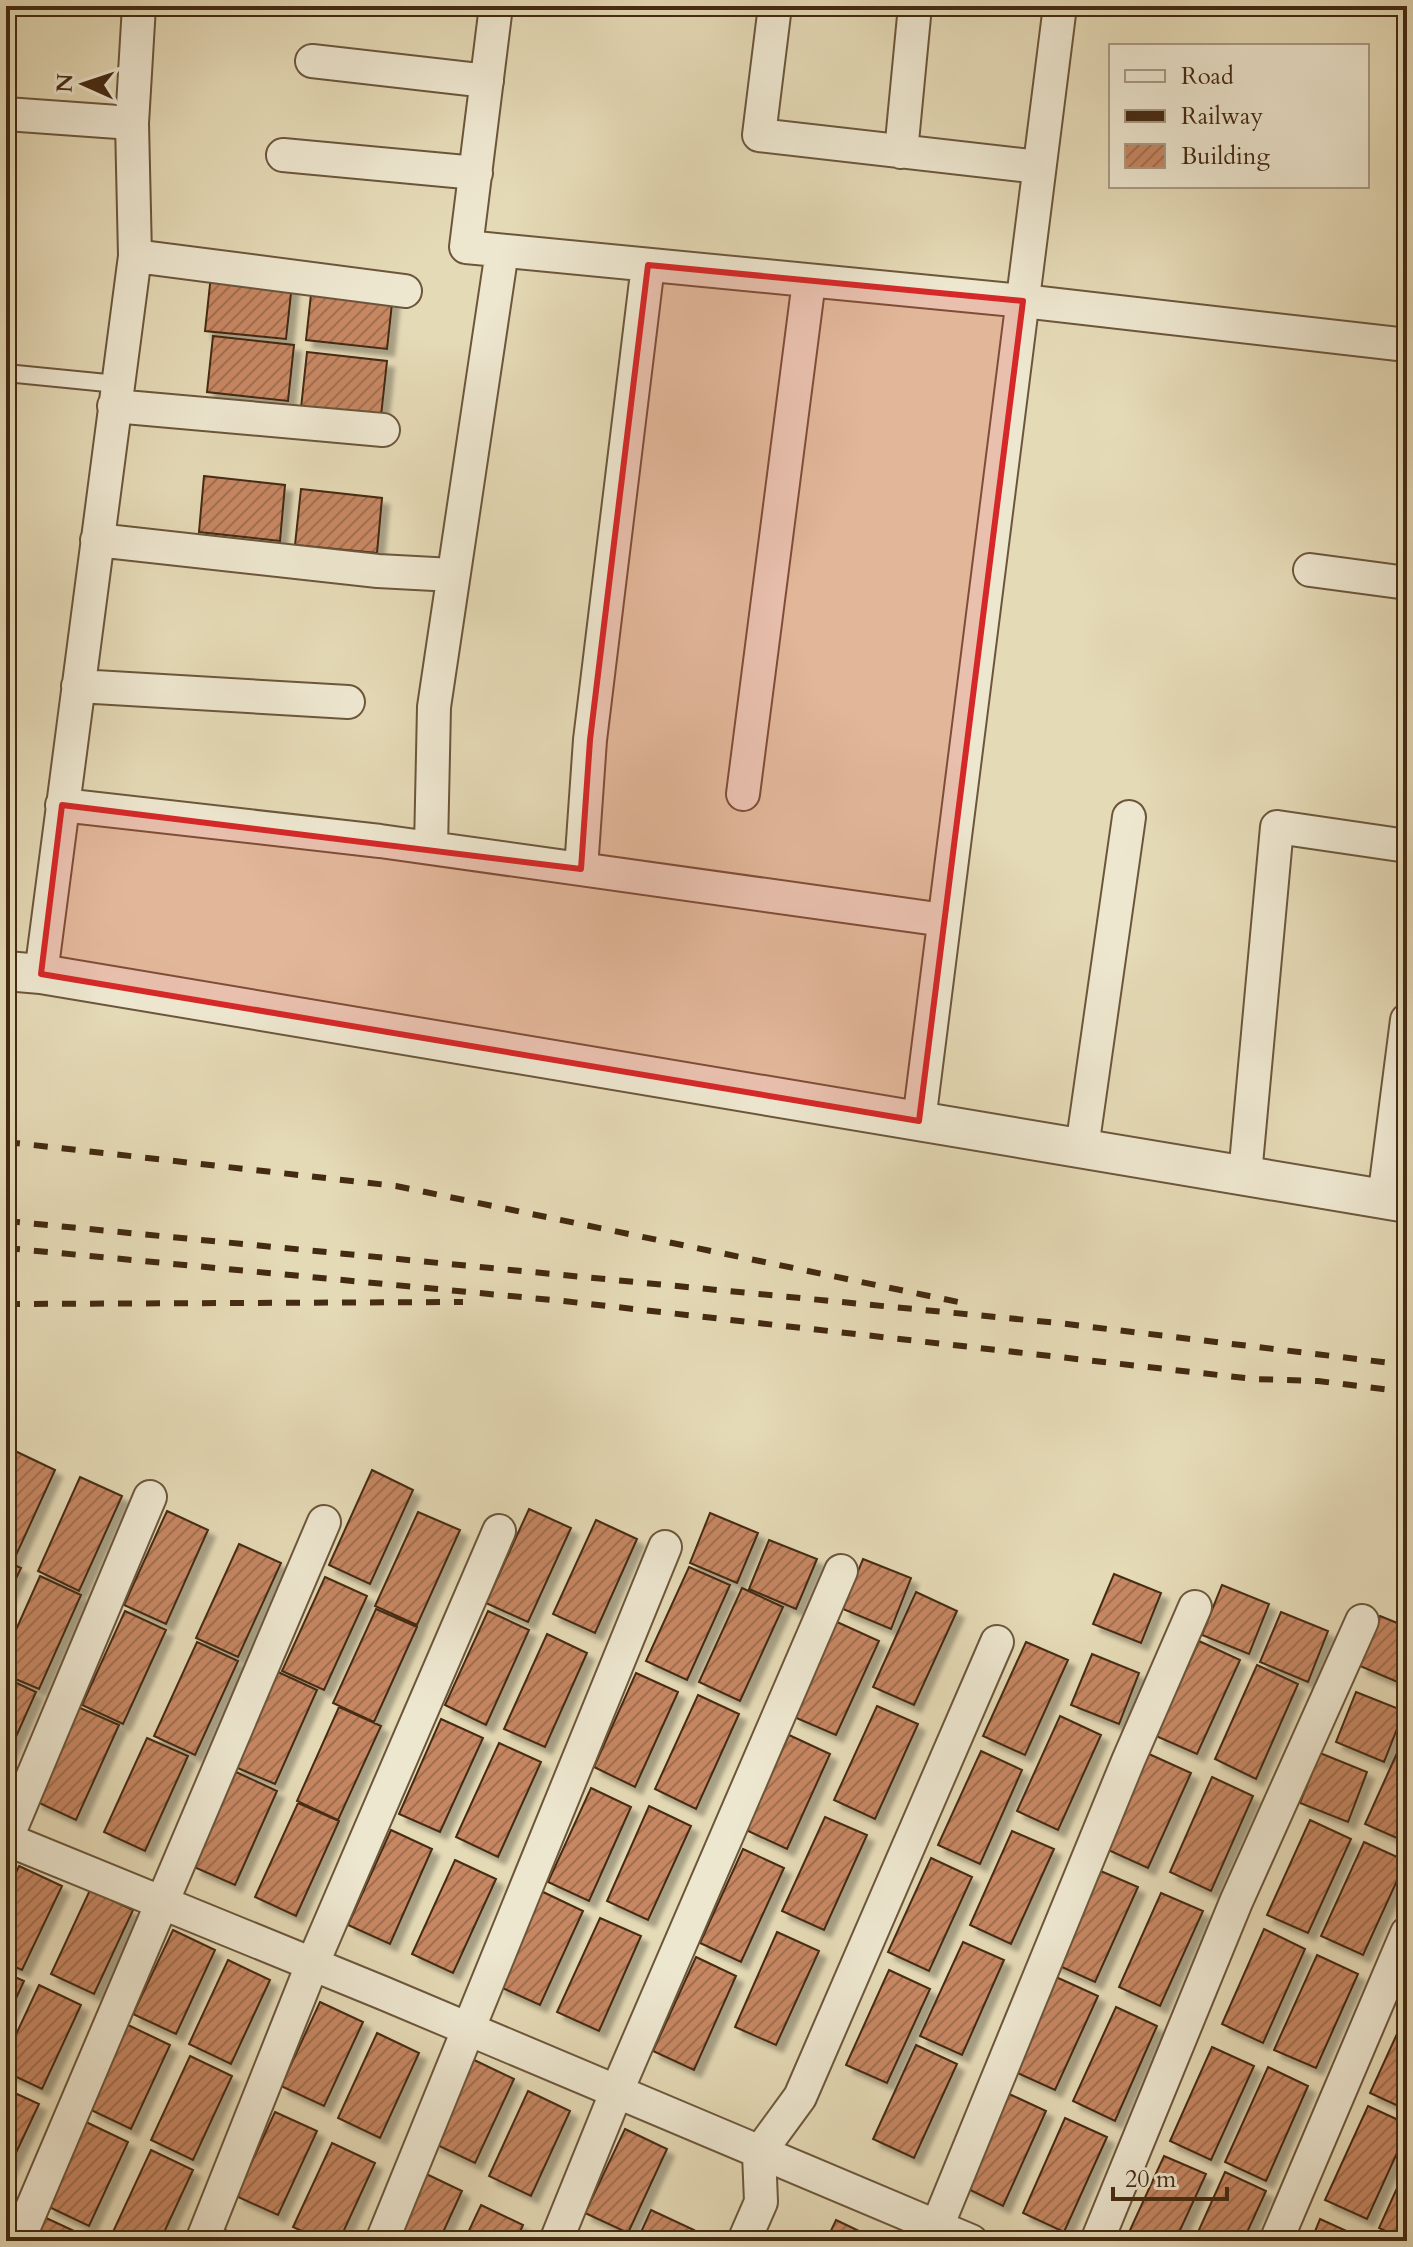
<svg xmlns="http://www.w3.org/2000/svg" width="1413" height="2247" font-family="Cardo,serif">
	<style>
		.building { fill: url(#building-hatch); stroke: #442a12; stroke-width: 2; filter: url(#shadow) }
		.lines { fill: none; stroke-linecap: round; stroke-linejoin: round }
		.service-casing { stroke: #6c563b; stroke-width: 20 }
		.minor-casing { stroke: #6c563b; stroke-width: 36 }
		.tertiary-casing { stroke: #6c563b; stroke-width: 42 }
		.service { stroke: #eee7d0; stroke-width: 16 }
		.minor { stroke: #eee7d0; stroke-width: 32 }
		.tertiary { stroke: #eee7d0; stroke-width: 38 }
		.rail { stroke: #442a12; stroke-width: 6; stroke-dasharray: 14 14; stroke-linecap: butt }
		.marked { fill: #d62828; fill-opacity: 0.2; stroke: #d62828; stroke-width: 6; stroke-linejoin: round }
	</style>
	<defs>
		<pattern id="building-hatch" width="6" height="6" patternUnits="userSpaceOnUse" patternTransform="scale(2)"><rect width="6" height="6" fill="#c78762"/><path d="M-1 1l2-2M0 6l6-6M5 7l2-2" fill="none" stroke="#a36f4f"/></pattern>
		<filter id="shadow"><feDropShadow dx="7" dy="7" stdDeviation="2" flood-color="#0004"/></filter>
	</defs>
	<rect width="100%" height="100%" fill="#e5dab6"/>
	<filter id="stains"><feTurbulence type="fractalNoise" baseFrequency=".0025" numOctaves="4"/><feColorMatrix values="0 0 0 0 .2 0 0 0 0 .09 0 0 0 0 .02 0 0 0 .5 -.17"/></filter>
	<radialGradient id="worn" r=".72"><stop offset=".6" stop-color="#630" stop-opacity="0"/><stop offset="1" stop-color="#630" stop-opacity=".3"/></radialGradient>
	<path class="building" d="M211,275L292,284L286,339L205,331Z
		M312,285L393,294L387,349L306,340Z
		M213,336L294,345L288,401L207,392Z
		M307,352L387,361L381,416L301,408Z
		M204,476L285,485L280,541L199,532Z
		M301,489L382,498L377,553L295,545Z
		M13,1450L55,1470L12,1564L6,1561V1467Z
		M372,1470L413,1490L370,1584L329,1565Z
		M80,1477L122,1496L79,1591L38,1571Z
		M529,1509L571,1528L528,1622L486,1603Z
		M167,1511L208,1530L166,1624L124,1605Z
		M418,1512L460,1530L417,1625L375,1606Z
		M710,1513L758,1533L737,1583L690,1563Z
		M596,1520L637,1539L595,1633L553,1614Z
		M769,1540L817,1559L796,1609L749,1589Z
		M239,1544L281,1563L238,1657L196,1638Z
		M863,1559L911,1578L891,1629L843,1609Z
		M6,1561L21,1568L6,1600Z
		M689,1567L730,1585L687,1680L646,1661Z
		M1114,1574L1161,1593L1141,1643L1093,1624Z
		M40,1576L81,1595L39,1689L6,1675V1652Z
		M325,1577L367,1596L324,1690L282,1671Z
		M1222,1585L1269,1604L1249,1654L1202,1635Z
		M742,1588L783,1607L740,1701L699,1682Z
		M916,1592L957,1611L914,1705L873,1687Z
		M376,1609L417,1627L374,1722L333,1703Z
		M125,1611L166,1630L123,1724L82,1705Z
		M488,1611L529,1630L486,1725L445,1705Z
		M1281,1612L1328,1631L1308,1682L1260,1662Z
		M1380,1616L1407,1627V1686L1360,1666Z
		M837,1622L879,1641L836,1735L794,1717Z
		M547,1634L587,1653L545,1747L504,1729Z
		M1199,1641L1240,1660L1197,1754L1156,1736Z
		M197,1642L238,1661L195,1755L154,1736Z
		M1026,1642L1068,1660L1025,1755L983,1736Z
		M1092,1654L1139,1673L1119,1724L1071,1705Z
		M1257,1665L1298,1684L1256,1779L1215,1759Z
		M276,1671L317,1690L275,1784L233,1766Z
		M636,1673L678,1692L635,1787L594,1767Z
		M6,1678L36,1692L6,1759Z
		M1356,1692L1404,1711L1384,1762L1336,1742Z
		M698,1695L739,1714L696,1809L655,1789Z
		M877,1706L918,1724L875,1819L834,1800Z
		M78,1707L119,1725L76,1820L35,1801Z
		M339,1707L381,1726L338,1820L297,1801Z
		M1060,1716L1101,1735L1058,1830L1017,1811Z
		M441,1719L483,1738L440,1832L399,1814Z
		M1407,1731V1840L1406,1842L1365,1824Z
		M789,1735L830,1754L787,1849L746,1830Z
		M147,1738L188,1756L145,1851L104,1832Z
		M499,1743L541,1762L498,1857L456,1837Z
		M981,1751L1022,1770L980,1864L938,1845Z
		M1320,1753L1367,1772L1348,1822L1300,1803Z
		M1149,1754L1191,1773L1148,1868L1106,1849Z
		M236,1772L277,1791L235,1885L194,1867Z
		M1212,1777L1253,1796L1211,1891L1170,1872Z
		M591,1788L631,1807L589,1901L548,1882Z
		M298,1803L339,1821L296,1916L255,1897Z
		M649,1806L691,1826L648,1920L607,1901Z
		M825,1817L867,1835L824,1930L782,1911Z
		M1310,1820L1351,1839L1308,1933L1267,1915Z
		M391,1830L432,1849L390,1944L348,1925Z
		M1012,1831L1054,1849L1011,1944L970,1925Z
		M1364,1842L1406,1861L1363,1955L1321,1936Z
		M743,1849L784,1868L741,1962L700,1943Z
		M931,1858L972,1877L929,1971L888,1952Z
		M455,1860L496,1879L453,1973L412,1954Z
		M19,1866L62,1886L22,1970L6,1963V1895Z
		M1096,1869L1138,1887L1095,1982L1053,1963Z
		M90,1890L133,1910L94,1994L51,1974Z
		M541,1891L583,1911L540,2005L498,1986Z
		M1161,1893L1203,1911L1160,2006L1119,1987Z
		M600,1918L641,1936L599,2031L557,2012Z
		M1264,1929L1305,1949L1263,2043L1222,2024Z
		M173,1930L215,1950L176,2034L133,2014Z
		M777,1932L819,1951L776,2045L735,2027Z
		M963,1942L1004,1960L962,2055L920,2036Z
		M1317,1955L1358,1974L1316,2068L1274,2050Z
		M696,1957L736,1976L694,2070L653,2051Z
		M228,1960L270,1980L231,2064L189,2044Z
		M889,1970L930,1989L887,2083L846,2065Z
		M6,1973L24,1981L6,2020Z
		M1056,1977L1098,1996L1055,2090L1013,2071Z
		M39,1985L81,2005L42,2089L6,2072V2056Z
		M320,2002L363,2022L324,2106L281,2086Z
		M1116,2007L1157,2026L1115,2121L1073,2101Z
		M1407,2012V2110L1370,2093Z
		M128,2025L170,2045L131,2129L89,2109Z
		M377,2033L419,2053L380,2138L338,2118Z
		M916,2045L957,2064L914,2158L873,2139Z
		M1212,2047L1254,2066L1211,2160L1170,2141Z
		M190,2056L232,2076L193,2160L151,2140Z
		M472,2059L514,2079L475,2163L433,2143Z
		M1268,2067L1308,2086L1266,2181L1225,2162Z
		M6,2089L39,2104L6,2174Z
		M528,2091L570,2111L531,2196L489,2176Z
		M1005,2092L1046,2111L1003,2206L962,2186Z
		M1368,2106L1407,2124V2131L1367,2219L1325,2200Z
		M275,2112L317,2131L278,2215L236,2196Z
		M1065,2118L1107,2137L1064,2232L1023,2213Z
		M86,2122L128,2142L89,2226L47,2206Z
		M625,2129L667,2149L628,2233L585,2213Z
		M332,2143L375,2163L339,2241H324L293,2227Z
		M151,2150L193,2170L160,2241H127L112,2234Z
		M1164,2156L1206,2174L1175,2241H1125Z
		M1407,2166V2241L1379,2228Z
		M420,2171L462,2191L439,2241H388Z
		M1225,2172L1266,2191L1243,2241H1194Z
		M481,2205L523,2225L516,2241H464Z
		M651,2210L694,2230L689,2241H637Z
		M44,2217L87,2237L85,2241H33Z
		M1320,2219L1362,2238L1361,2241H1311Z
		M836,2220L878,2240L877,2241H826Z
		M225,2230L249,2241H220Z"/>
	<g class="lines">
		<defs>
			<path id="service" d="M6,373L117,384"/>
			<path id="minor" d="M496,6L466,247L1023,301L1407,345
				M775,6L759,135L1039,167
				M312,61L487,81
				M6,114L132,123
				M901,152L915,6
				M283,155L476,173
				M135,256L405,291
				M114,406L383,430
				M97,540L378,571L453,575
				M1310,570L1407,583
				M78,686L348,702
				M743,794L809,281
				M62,805L380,841L944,920
				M431,848L434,707L502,251
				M581,869L590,740L648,265
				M41,974L135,256L132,123L139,6
				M919,1121L1060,6
				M1082,1148L1129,817
				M1245,1175L1277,827L1407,846
				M1384,1199L1407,1020
				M6,1839L383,1993L971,2241
				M6,1840L150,1497
				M18,2241L324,1522
				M202,2241L312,1965L499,1531
				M382,2241L665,1547
				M556,2241L616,2093L841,1571
				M744,2241L761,2202L759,2153L800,2097L997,1642
				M931,2241L1128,1761L1195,1607
				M1097,2241L1236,1902L1362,1621
				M1276,2241L1407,1933"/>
			<path id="tertiary" d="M6,971L41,974L1407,1203"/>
		</defs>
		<use href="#service" class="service-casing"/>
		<use href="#minor" class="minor-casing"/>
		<use href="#tertiary" class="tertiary-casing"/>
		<use href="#service" class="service"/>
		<use href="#minor" class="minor"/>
		<use href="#tertiary" class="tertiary"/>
		<path class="rail" d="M6,1142L396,1186L968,1304
			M6,1221L1058,1323L1407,1365
			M6,1248L563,1301L1254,1379L1318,1381L1407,1392
			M6,1304L463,1302"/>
	</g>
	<path class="marked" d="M648,265L1023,301L919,1121L41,974L62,805L581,869L590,740Z"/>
	<rect width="1413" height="2247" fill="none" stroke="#e5dab6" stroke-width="32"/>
	<rect x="8" y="8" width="1397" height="2231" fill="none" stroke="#442a12" stroke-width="4"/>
	<rect x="16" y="16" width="1381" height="2215" fill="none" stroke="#442a12" stroke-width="2"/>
	<rect x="1109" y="44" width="260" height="144" fill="#eee7d0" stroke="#aa9b84" stroke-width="2"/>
	<rect x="1125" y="70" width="40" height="12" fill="#eee7d0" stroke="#aa9b84" stroke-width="2"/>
	<text x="1181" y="84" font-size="24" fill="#442a12">Road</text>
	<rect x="1125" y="110" width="40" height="12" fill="#442a12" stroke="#aa9b84" stroke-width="2"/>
	<text x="1181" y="124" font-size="24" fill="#442a12">Railway</text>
	<rect x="1125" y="144" width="40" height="24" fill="url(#building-hatch)" stroke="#aa9b84" stroke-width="2"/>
	<text x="1181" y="164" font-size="24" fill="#442a12">Building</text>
	<g transform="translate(84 84) rotate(273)" stroke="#eee7d0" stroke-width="6" paint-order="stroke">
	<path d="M0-6L14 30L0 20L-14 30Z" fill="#442a12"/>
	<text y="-12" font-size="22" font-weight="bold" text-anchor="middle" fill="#442a12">N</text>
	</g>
	<path d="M1113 2187v12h114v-12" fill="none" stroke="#442a12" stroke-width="4"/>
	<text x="1125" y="2187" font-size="24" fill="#442a12" stroke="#eee7d0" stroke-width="6" paint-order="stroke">20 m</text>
	<rect width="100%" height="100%" filter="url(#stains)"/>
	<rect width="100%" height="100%" fill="url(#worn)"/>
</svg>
